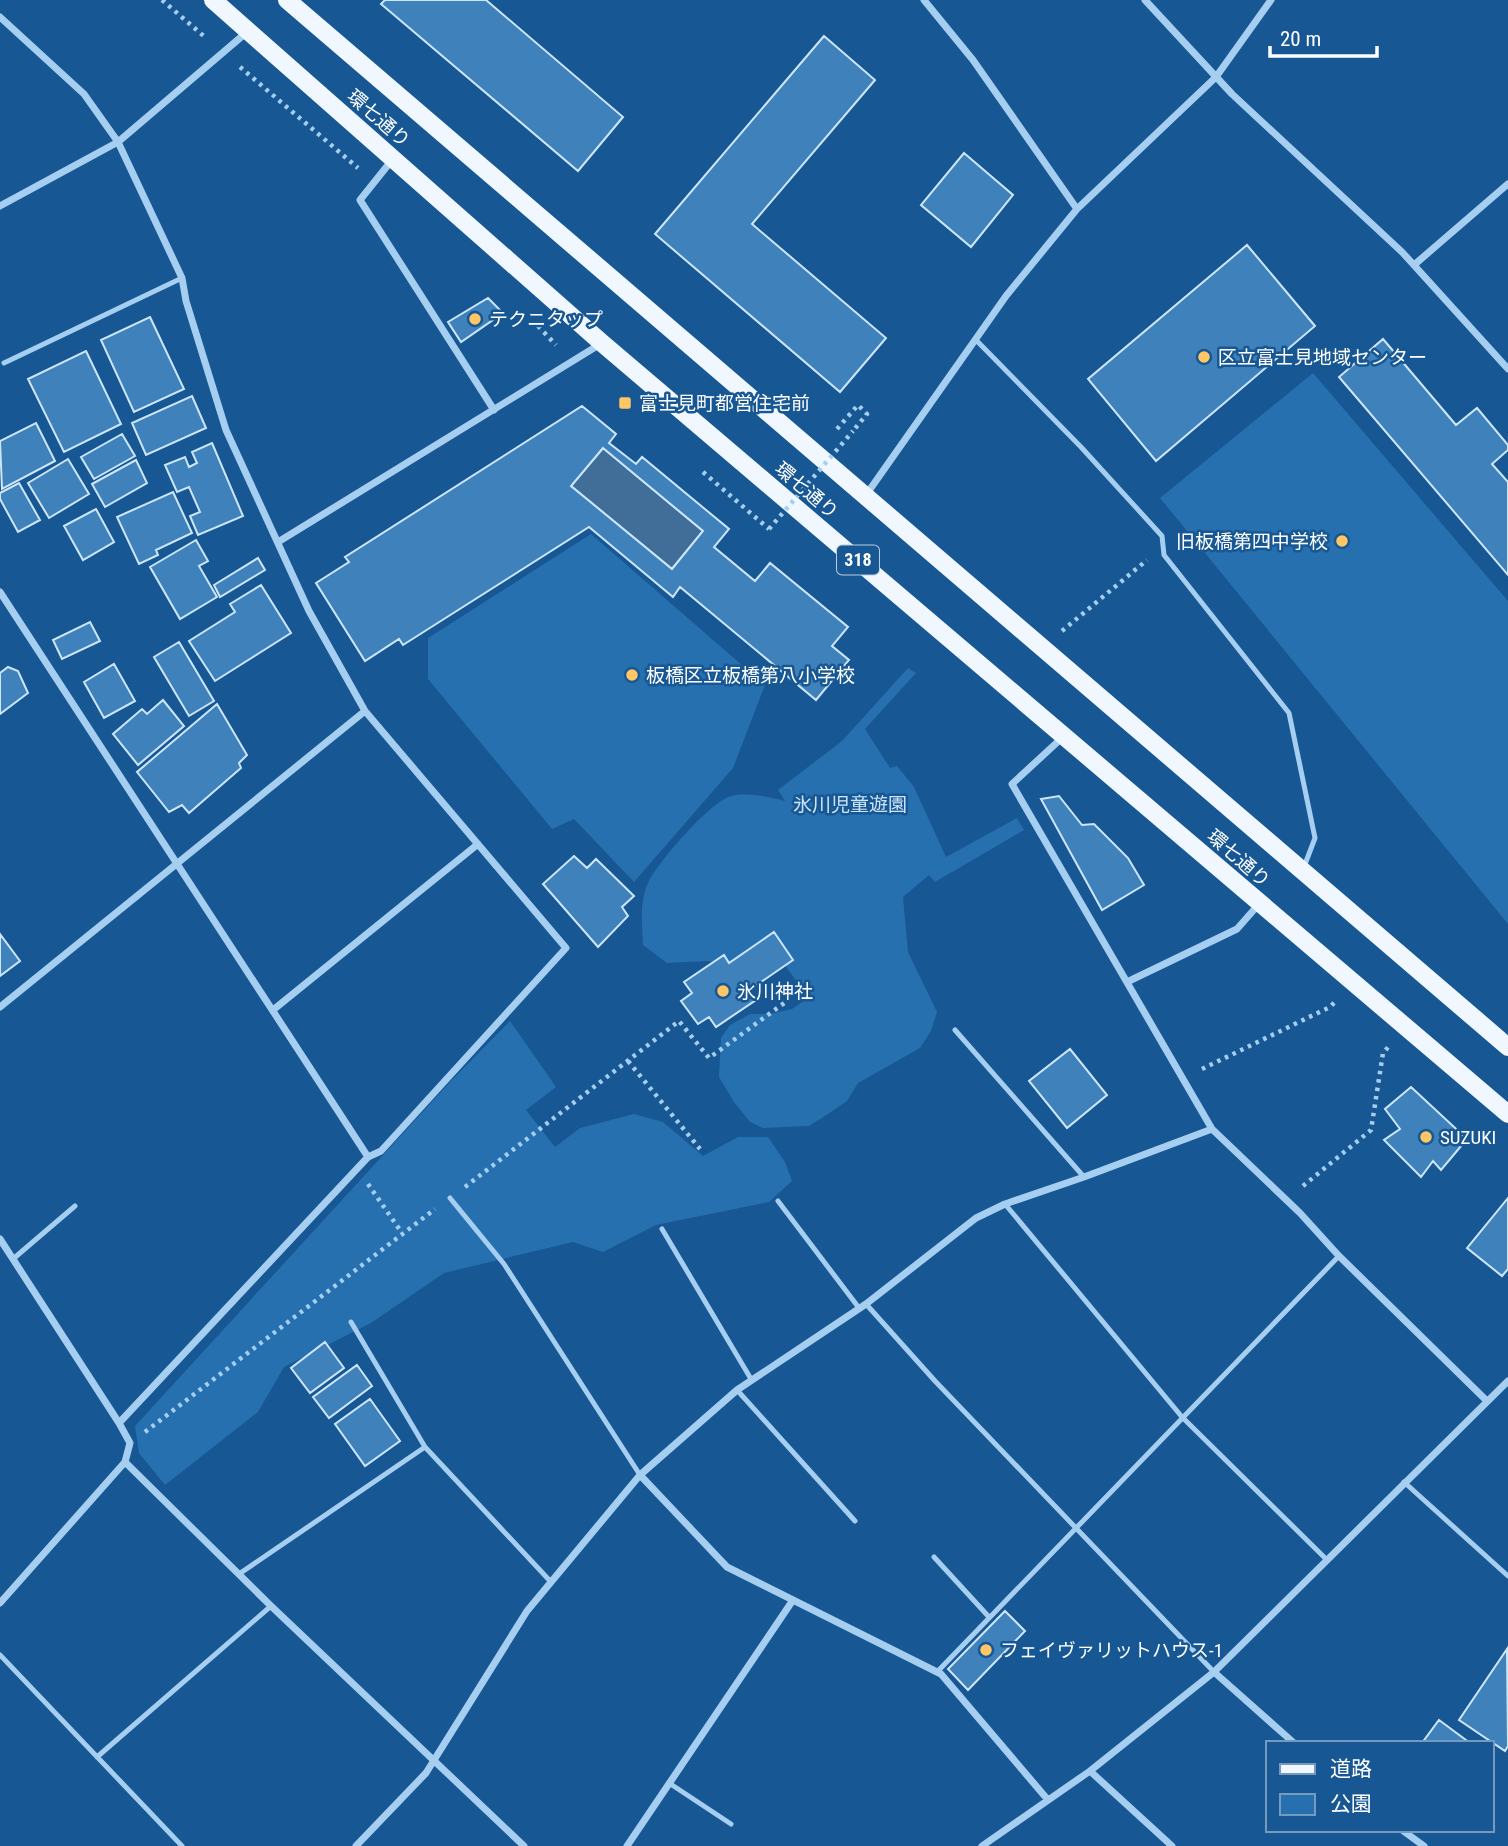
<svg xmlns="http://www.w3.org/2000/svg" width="1508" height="1846" font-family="'Roboto Condensed','Noto Sans JP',sans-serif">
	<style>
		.green { fill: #2670b0 }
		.water { fill: #406e98; stroke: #99caf3; stroke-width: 2 }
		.building { fill: #3f81bb; stroke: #cde6fc; stroke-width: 2; fill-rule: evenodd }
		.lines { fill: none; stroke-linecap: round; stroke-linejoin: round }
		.path { stroke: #a6cef0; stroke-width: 4.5; stroke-dasharray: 3.5 5; stroke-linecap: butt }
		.service { stroke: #a6cef0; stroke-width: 5 }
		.minor { stroke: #a6cef0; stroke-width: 7 }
		.primary { stroke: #f0f7ff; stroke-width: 18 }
		.path-bridge { stroke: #a6cef0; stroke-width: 4.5; stroke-dasharray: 3.5 5; stroke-linecap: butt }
		.poi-dot { fill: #ffc666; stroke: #175793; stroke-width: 2.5 }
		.labels { text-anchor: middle; stroke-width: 5; stroke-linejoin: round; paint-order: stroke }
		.shield { fill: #175793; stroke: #b9cddf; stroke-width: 2 }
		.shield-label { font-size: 18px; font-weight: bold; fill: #fff }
		.street-label { font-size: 19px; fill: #fff; stroke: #175793 }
		.poi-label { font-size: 19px; fill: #fff; stroke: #175793; text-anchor: start }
		.park-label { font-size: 19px; fill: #cde6fc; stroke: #175793 }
	</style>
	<rect width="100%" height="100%" fill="#175793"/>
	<path class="green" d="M1313,373L1508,601V924L1160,498Z
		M591,534L765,685L733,768L634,882L574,819L552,829L428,679V638Z
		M908,668L916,673L865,729L890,768L897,766L914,787L946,857L1017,818L1024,830L935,882L929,875L903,897L908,952L937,1012L931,1031L920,1048L858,1083L847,1101L828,1114L809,1126L763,1128L750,1122L734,1102L719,1077L721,1038L730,1025L750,1014H770L792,1009L808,998L771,945L741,964L707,961L667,963L643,945C642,923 639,901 649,881C659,861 711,801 731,796C750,792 767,797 785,801L778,790L842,741Z
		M510,1021L556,1087L526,1110L555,1147L580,1128L634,1114L663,1122L703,1156L738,1137H768L785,1162L792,1181L769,1202L656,1225L603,1252L573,1242L444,1273L371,1323L284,1367L258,1412L165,1485L139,1453L135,1426L451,1081Z"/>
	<path class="water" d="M603,448L703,531L672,569L571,486Z"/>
	<path class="building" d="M385,0H486L623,117L578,171L381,4Z
		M824,36L875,80L752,224L886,338L840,392L655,234Z
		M964,153L1013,195L971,247L921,205Z
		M1247,245L1315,326L1156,461L1088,379Z
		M488,298L503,313L461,342L448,322Z
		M150,317L184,389L134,412L101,340Z
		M1383,339L1456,425L1477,408L1508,445V450L1492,464L1508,482V575L1339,377Z
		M86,351L121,424L64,452L28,379Z
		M192,396L206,428L146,455L132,423Z
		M582,406L616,434L609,443L636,464L642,457L729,529L714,547L755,581L770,563L848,627L832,646L849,660L816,700L680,587L673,597L589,527L403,645L399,639L365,661L316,583L349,562L345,557ZM603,448L703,531L672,569L571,486Z
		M36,423L55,461L2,489L0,441Z
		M122,434L135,456L94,479L81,457Z
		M212,443L243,516L198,535L190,516L200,512L189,487L177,492L165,465L185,457L189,467L197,463L192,452Z
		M68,459L89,494L49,518L28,483Z
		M136,460L147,483L105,507L92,484Z
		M19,483L40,520L18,532L0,499V493Z
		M173,492L192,533L156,550L158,555L139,564L117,517Z
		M96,509L114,542L83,560L64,526Z
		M196,540L208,561L199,566L217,597L180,619L150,567Z
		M258,558L265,570L220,597L214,585Z
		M261,585L291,633L215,681L189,641L235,612L230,604Z
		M90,622L100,641L62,659L53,640Z
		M179,642L214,701L189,716L154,657Z
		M114,664L135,701L104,718L84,682Z
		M8,667L18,671L28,693L0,714V673Z
		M163,700L184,726L138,765L113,734L142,709L147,714Z
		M217,704L247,755L239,763L241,768L189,813L182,805L169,812L137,772Z
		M1059,796L1082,825L1094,824L1128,858L1144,885L1102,910L1041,799Z
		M574,856L587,868L596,859L634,896L622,907L628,916L598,947L543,884Z
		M774,932L793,960L748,991L756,1000L716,1027L709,1017L698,1024L681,1001L692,993L684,982L724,955L729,963Z
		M0,934L20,961L0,976Z
		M1070,1049L1107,1095L1067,1128L1029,1081Z
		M1411,1087L1467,1139L1441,1170L1433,1161L1421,1177L1384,1140L1400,1129L1385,1109Z
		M1508,1198V1269L1502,1276L1467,1248Z
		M325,1342L344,1368L310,1393L291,1368Z
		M357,1365L372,1386L329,1418L313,1397Z
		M370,1399L400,1441L365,1466L335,1424Z
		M1005,1611L1025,1631L968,1690L948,1669Z
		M1507,1649L1508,1746L1505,1751L1459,1720Z
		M1439,1720L1470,1743H1422Z"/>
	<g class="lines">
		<path class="path" d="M162,0L206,38
			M240,67L358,168
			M538,326L556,345
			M837,429L858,405L867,414L853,431
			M703,472L769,529
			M1062,631L1147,560
			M628,1061L700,1149
			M1202,1069L1330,1007L1335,1002
			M368,1184L402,1233
			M1303,1186L1371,1130L1383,1053L1390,1045
			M465,1187L679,1021L709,1058L787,1001
			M145,1432L435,1209"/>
		<path class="service" d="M976,340L1081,447L1162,536L1164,555L1289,713L1315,838L1304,867
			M4,363L182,278
			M955,1030L1084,1177
			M450,1198L504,1264L640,1475
			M778,1201L859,1308
			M1005,1204L1182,1417L1326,1559
			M662,1229L751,1379
			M13,1259L75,1206
			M866,1304L935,1381L1214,1672
			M351,1322L425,1447L551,1582
			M737,1390L855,1521
			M1404,1482L1508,1576
			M934,1557L989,1617
			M239,1574L425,1447
			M0,1655L182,1846
			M937,1672L1339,1256
			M97,1757L271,1606
			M669,1783L731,1824"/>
		<path class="minor" d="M924,0L973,60L1077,209
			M1145,0L1232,94L1402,252L1508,369
			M0,17L84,94L118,142L182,278L186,301L226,430L309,611L365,711L566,948L381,1151L368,1157L119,1423
			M392,160L360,200L494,410
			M0,206L118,142L247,32
			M1414,265L1508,184
			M866,495L1006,296L1077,209L1216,77L1271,0
			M278,542L602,343
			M0,592L368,1157
			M1064,736L1012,784L1212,1129L1300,1213L1339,1256L1487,1401
			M1127,982L1237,929L1259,904
			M0,1007L365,711
			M273,1010L478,844
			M0,1239L119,1423L130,1443L125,1462L0,1603
			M125,1462L271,1606L524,1846
			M640,1475L727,1567L941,1674L1048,1800
			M1214,1672L1294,1743
			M1090,1771L1172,1846
			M1402,1830L1424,1846
			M356,1846L426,1773L527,1611L640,1475L737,1390L866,1304L976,1218L1005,1204L1084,1177L1212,1129
			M627,1846L793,1600
			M982,1846L1090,1771L1214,1672L1508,1381"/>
		<path class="primary" d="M213,0L602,343L1508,1114
			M287,0L1508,1047"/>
		<path class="path-bridge" d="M769,529L853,431"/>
	</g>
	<g class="poi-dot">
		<circle cx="475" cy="319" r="7"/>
		<circle cx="1204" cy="357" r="7"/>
		<rect x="618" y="396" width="14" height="14" rx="3.5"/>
		<circle cx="1342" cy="541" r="7"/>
		<circle cx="632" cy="675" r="7"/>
		<circle cx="723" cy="991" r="7"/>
		<circle cx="1426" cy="1137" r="7"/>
		<circle cx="986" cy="1650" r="7"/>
	</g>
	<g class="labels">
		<rect class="shield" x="837" y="545.5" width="42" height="29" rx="5"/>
		<g class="shield-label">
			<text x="858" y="566">318</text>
		</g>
		<g class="street-label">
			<text transform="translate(379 118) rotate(41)" y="7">環七通り</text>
			<text transform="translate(807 490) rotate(40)" y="7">環七通り</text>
			<text transform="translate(1239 858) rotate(41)" y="7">環七通り</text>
		</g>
		<g class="poi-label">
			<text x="489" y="326">テクニタップ</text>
			<text x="1218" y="364">区立富士見地域センター</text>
			<text x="639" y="410">富士見町都営住宅前</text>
			<text x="1328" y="548" text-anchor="end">旧板橋第四中学校</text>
			<text x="646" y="682">板橋区立板橋第八小学校</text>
			<text x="737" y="998">氷川神社</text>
			<text x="1440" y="1144">SUZUKI</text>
			<text x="1000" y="1657">フェイヴァリットハウス-1</text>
		</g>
		<g class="park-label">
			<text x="850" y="811">氷川児童遊園</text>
		</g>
	</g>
	<rect x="1266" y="1741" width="228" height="91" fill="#175793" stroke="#749abe" stroke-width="2"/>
	<rect x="1280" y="1764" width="35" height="10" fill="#f0f7ff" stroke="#749abe" stroke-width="2"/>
	<text x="1330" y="1776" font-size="21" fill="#ffffff">道路</text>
	<rect x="1280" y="1794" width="35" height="21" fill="#2670b0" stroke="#749abe" stroke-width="2"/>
	<text x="1330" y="1811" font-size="21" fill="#ffffff">公園</text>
	<path d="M1270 46v10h107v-10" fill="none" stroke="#ffffff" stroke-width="3.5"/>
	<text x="1280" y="46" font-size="21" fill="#ffffff" stroke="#175793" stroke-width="5" paint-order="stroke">20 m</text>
</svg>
